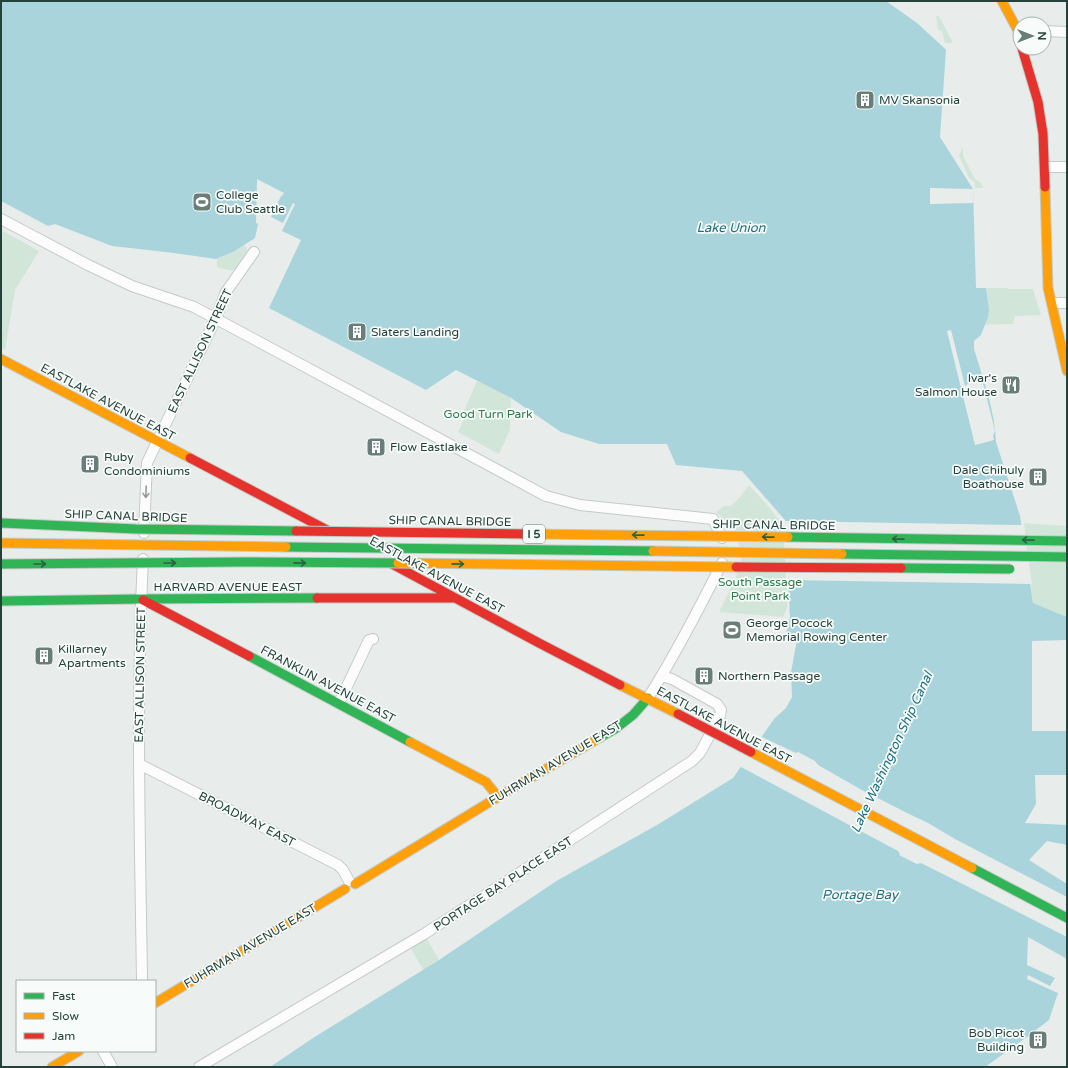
<svg xmlns="http://www.w3.org/2000/svg" width="1068" height="1068" font-family="'Varela Round',sans-serif">
	<style>
		.green { fill: #d1e6d8 }
		.water { fill: #a9d4db }
		.pier { fill: #e8edeb }
		.lines { fill: none; stroke-linecap: round; stroke-linejoin: round }
		.street-casing { stroke: #c5cac8; stroke-width: 12 }
		.fast-casing { stroke: #c3cbc8; stroke-width: 11 }
		.slow-casing { stroke: #c3cbc8; stroke-width: 11 }
		.jam-casing { stroke: #c3cbc8; stroke-width: 11 }
		.street { stroke: #fcfcfc; stroke-width: 10 }
		.fast { stroke: #30b455; stroke-width: 9 }
		.slow { stroke: #ff9f0a; stroke-width: 9 }
		.jam { stroke: #e5322d; stroke-width: 9 }
		.fast-bridge-casing { stroke: #c3cbc8; stroke-width: 11; stroke-linecap: butt }
		.slow-bridge-casing { stroke: #c3cbc8; stroke-width: 11; stroke-linecap: butt }
		.jam-bridge-casing { stroke: #c3cbc8; stroke-width: 11; stroke-linecap: butt }
		.fast-bridge { stroke: #30b455; stroke-width: 9 }
		.slow-bridge { stroke: #ff9f0a; stroke-width: 9 }
		.jam-bridge { stroke: #e5322d; stroke-width: 9 }
		.oneway { stroke: #909f9b }
		.oneway2 { stroke: #286442 }
		.labels { text-anchor: middle; stroke-width: 3.5; stroke-linejoin: round; paint-order: stroke }
		.shield { fill: #f7fbf9; stroke: #637a73; stroke-width: 1 }
		.shield-label { font-size: 11px; font-weight: bold; fill: #24423a }
		.poi-label { font-size: 12px; fill: #24423a; stroke: #f7fbf9; text-anchor: start }
		.street-label { font-size: 12px; fill: #24423a; stroke: #f7fbf9 }
		.park-label { font-size: 12px; fill: #2d7a4b; stroke: #f7fbf9 }
		.water-label { font-size: 13px; font-style: italic; fill: #1c6f80; stroke: #f7fbf9 }
	</style>
	<rect width="100%" height="100%" fill="#e8edeb"/>
	<path class="green" d="M936,16H939L953,43H945L942,31L938,30Z
		M963,147V156L975,179L981,183L983,188H975V183L969,178L959,156Z
		M1,230L39,251L15,290L5,350L1,348Z
		M244,245L247,249L248,258C234,273 237,272 217,267V259L233,252Z
		M986,288H1008V289H1033L1041,315L1015,316L1013,324L984,325C991,310 988,303 986,288Z
		M477,381L511,398L510,430L499,454L458,432L465,417L462,415Z
		M749,485L769,507L781,523L786,539L787,562V608L783,617L719,612L735,580L742,556L734,529L716,512L724,506H731L741,496Z
		M1024,523L1067,526V617L1033,603Z
		M424,934L439,960L423,970L408,943Z"/>
	<path class="water" d="M1,1H886L917,23L942,46L946,50L940,137L973,189L976,288H986L989,310L988,317L981,335L974,341V349C983,379 995,410 996,442L1020,516L1033,603L1067,617V640L1032,641V731H1067V775H1035L1036,804L1025,823L1067,825V845L1047,841L1029,860L1067,884V960L1059,990L1049,1020L1027,1037L985,1067H270L313,1038L439,960L558,880L657,825L733,778L774,719L786,708L792,697L791,672L797,640L785,638L790,618L785,520L742,471L676,465L667,444H599L561,432L511,398L456,370L426,390L269,308L301,240L259,220L255,238L233,252L216,259L174,253L112,246L55,224L48,226L1,201Z"/>
	<path class="pier" d="M257,179L284,193L282,196H281L271,217L283,223L293,203L295,204L281,233L260,223V225L256,223Z
		M930,188L973,189V203L930,204Z
		M951,330L965,386L970,382L976,380L980,381L983,383L995,431L993,436L994,440L975,445L947,331Z
		M783,521L1023,525L1032,584L786,580Z
		M760,736L796,753L798,752L815,761L818,765L860,789L907,813L928,823L955,839L1067,897V937L941,873L921,863L917,864L899,855L900,854L898,851L739,766Z
		M1028,937L1067,959L1066,973L1060,994L1027,979L1028,975L1050,986L1055,978L1027,965Z"/>
	<g class="lines">
		<defs>
			<path id="street" d="M1044,31L1067,32
				M1045,167H1067
				M1,219L88,265L132,286L194,307L546,496L580,505L713,519L722,538
				M1052,303H1067
				M144,533L147,463L216,318L226,292L254,252
				M648,698C675,655 699,609 722,563
				M339,703L369,640L373,639
				M139,764L338,865L343,870L349,881
				M142,981C140,840 136,700 143,559
				M103,1051L112,1067
				M199,1067L424,934L501,885L692,761L700,753L720,716L721,710L717,704L672,679L661,676"/>
			<path id="fast" d="M1,601L141,599L317,598
				M249,656L410,742
				M599,738L615,729L633,715L648,698
				M972,868L1067,918"/>
			<path id="slow" d="M1002,1L1018,31L1020,39
				M1045,187L1048,288L1067,371
				M1,359L190,458
				M620,685L678,714
				M410,742L486,782L498,797
				M751,752L972,868
				M355,884L498,797L599,738
				M155,1003L345,889
				M52,1067L79,1051"/>
			<path id="jam" d="M1022,48L1038,102L1043,134L1045,187
				M190,458L327,530
				M392,564L539,643L620,685
				M317,598H453
				M143,600L249,656"/>
		</defs>
		<use href="#street" class="street-casing"/>
		<use href="#fast" class="fast-casing"/>
		<use href="#slow" class="slow-casing"/>
		<use href="#jam" class="jam-casing"/>
		<use href="#street" class="street"/>
		<use href="#fast" class="fast"/>
		<use href="#slow" class="slow"/>
		<use href="#jam" class="jam"/>
		<defs>
			<path id="fast-bridge" d="M1,523L136,529L296,531
				M788,537L1067,541
				M286,547L653,551
				M842,554L1067,557
				M1,564L242,562L398,563
				M901,568L1010,569"/>
			<path id="slow-bridge" d="M530,534L788,537
				M1,543L286,547
				M653,551L842,554
				M398,563L736,567"/>
			<path id="jam-bridge" d="M296,531L530,534
				M736,567L901,568
				M678,714L751,752"/>
		</defs>
		<use href="#fast-bridge" class="fast-bridge-casing"/>
		<use href="#slow-bridge" class="slow-bridge-casing"/>
		<use href="#jam-bridge" class="jam-bridge-casing"/>
		<use href="#fast-bridge" class="fast-bridge"/>
		<use href="#slow-bridge" class="slow-bridge"/>
		<use href="#jam-bridge" class="jam-bridge"/>
	</g>
	<defs><path id="oneway-shaft" d="M-6 0H5M1.5-3L5.5 0L1.5 3" fill="none" stroke-width="1.6" stroke-linecap="round" stroke-linejoin="round"/></defs>
	<use class="oneway" href="#oneway-shaft" transform="translate(146 492) rotate(92)"/>
	<g class="oneway2">
		<use href="#oneway-shaft" transform="translate(638 535) rotate(-179)"/>
		<use href="#oneway-shaft" transform="translate(768 537) rotate(-179)"/>
		<use href="#oneway-shaft" transform="translate(898 539) rotate(-179)"/>
		<use href="#oneway-shaft" transform="translate(1028 540) rotate(-179)"/>
		<use href="#oneway-shaft" transform="translate(170 563)"/>
		<use href="#oneway-shaft" transform="translate(300 563) rotate(1)"/>
		<use href="#oneway-shaft" transform="translate(40 564)"/>
		<use href="#oneway-shaft" transform="translate(458 564) rotate(1)"/>
	</g>
	<defs>
		<symbol id="building-square" viewBox="-11 -11 22 22"><rect x="-9" y="-9" width="18" height="18" rx="4" fill="#697e78" stroke="#f7fbf9"/><path d="M-4-6H4V6H1V3H-1V6H-4ZM-2.5-4.3h1.7v1.8h-1.7ZM.8-4.3h1.7v1.8H.8ZM-2.5-1h1.7V.8h-1.7ZM.8-1h1.7V.8H.8Z" fill="#fff"/></symbol>
		<symbol id="stadium-square" viewBox="-11 -11 22 22"><rect x="-9" y="-9" width="18" height="18" rx="4" fill="#697e78" stroke="#f7fbf9"/><path d="M0-5a6.5 5 0 1 0 0 10a6.5 5 0 1 0 0-10ZM-3.5-1.8h7v3.6h-7Z" fill="#fff"/></symbol>
		<symbol id="restaurant-square" viewBox="-11 -11 22 22"><rect x="-9" y="-9" width="18" height="18" rx="4" fill="#697e78" stroke="#f7fbf9"/><path d="M-5-6h1v4h1v-4h1v4h1v-4h1v5L-1.5 .5V6h-2V.5L-5-1ZM5-6V6H3V1.5H1.5Q1.5-4 5-6Z" fill="#fff"/></symbol>
	</defs>
	<g fill-rule="evenodd">
		<use href="#building-square" x="854" y="89" width="22" height="22"/>
		<use href="#stadium-square" x="191" y="191" width="22" height="22"/>
		<use href="#building-square" x="346" y="321" width="22" height="22"/>
		<use href="#restaurant-square" x="1000" y="374" width="22" height="22"/>
		<use href="#building-square" x="365" y="436" width="22" height="22"/>
		<use href="#building-square" x="79" y="453" width="22" height="22"/>
		<use href="#building-square" x="1027" y="466" width="22" height="22"/>
		<use href="#stadium-square" x="721" y="619" width="22" height="22"/>
		<use href="#building-square" x="33" y="645" width="22" height="22"/>
		<use href="#building-square" x="693" y="665" width="22" height="22"/>
		<use href="#building-square" x="1027" y="1029" width="22" height="22"/>
	</g>
	<g class="labels">
		<rect class="shield" x="523" y="525" width="22" height="18" rx="3"/>
		<g class="shield-label">
			<text x="534" y="538">I 5</text>
		</g>
		<g class="poi-label">
			<text x="879" y="104">MV Skansonia</text>
			<text x="216" y="199">College<tspan x="216" dy="14">Club Seattle</tspan></text>
			<text x="371" y="336">Slaters Landing</text>
			<text x="997" y="382" text-anchor="end">Ivar's<tspan x="997" dy="14">Salmon House</tspan></text>
			<text x="390" y="451">Flow Eastlake</text>
			<text x="104" y="461">Ruby<tspan x="104" dy="14">Condominiums</tspan></text>
			<text x="1024" y="474" text-anchor="end">Dale Chihuly<tspan x="1024" dy="14">Boathouse</tspan></text>
			<text x="746" y="627">George Pocock<tspan x="746" dy="14">Memorial Rowing Center</tspan></text>
			<text x="58" y="653">Killarney<tspan x="58" dy="14">Apartments</tspan></text>
			<text x="718" y="680">Northern Passage</text>
			<text x="1024" y="1037" text-anchor="end">Bob Picot<tspan x="1024" dy="14">Building</tspan></text>
		</g>
		<g class="street-label">
			<text transform="translate(200 351) rotate(-65)" y="4">EAST ALLISON STREET</text>
			<text transform="translate(108 402) rotate(28)" y="4">EASTLAKE AVENUE EAST</text>
			<text transform="translate(126 516) rotate(2)" y="4">SHIP CANAL BRIDGE</text>
			<text transform="translate(450 521) rotate(1)" y="4">SHIP CANAL BRIDGE</text>
			<text transform="translate(774 525) rotate(1)" y="4">SHIP CANAL BRIDGE</text>
			<text transform="translate(437 575) rotate(28)" y="4">EASTLAKE AVENUE EAST</text>
			<text x="228" y="591">HARVARD AVENUE EAST</text>
			<text transform="translate(140 675) rotate(-89)" y="4">EAST ALLISON STREET</text>
			<text transform="translate(328 684) rotate(28)" y="4">FRANKLIN AVENUE EAST</text>
			<text transform="translate(724 725) rotate(28)" y="4">EASTLAKE AVENUE EAST</text>
			<text transform="translate(555 763) rotate(-31)" y="4">FUHRMAN AVENUE EAST</text>
			<text transform="translate(247 819) rotate(27)" y="4">BROADWAY EAST</text>
			<text transform="translate(503 884) rotate(-33)" y="4">PORTAGE BAY PLACE EAST</text>
			<text transform="translate(250 946) rotate(-31)" y="4">FUHRMAN AVENUE EAST</text>
		</g>
		<g class="park-label">
			<text x="488" y="418">Good Turn Park</text>
			<text x="760" y="586">South Passage<tspan x="760" dy="14">Point Park</tspan></text>
		</g>
		<g class="water-label">
			<text x="731" y="232">Lake Union</text>
			<text transform="translate(891 752) rotate(-65)" y="5">Lake Washington Ship Canal</text>
			<text x="860" y="899">Portage Bay</text>
		</g>
	</g>
	<rect width="1068" height="1068" fill="none" stroke="#24423a" stroke-width="4"/>
	<rect x="16" y="980" width="140" height="72" fill="#f7fbf9" stroke="#a3b1ad"/>
	<rect x="24" y="993" width="20" height="6" fill="#30b455" stroke="#a3b1ad"/>
	<text x="52" y="1000" font-size="12" fill="#24423a">Fast</text>
	<rect x="24" y="1013" width="20" height="6" fill="#ff9f0a" stroke="#a3b1ad"/>
	<text x="52" y="1020" font-size="12" fill="#24423a">Slow</text>
	<rect x="24" y="1033" width="20" height="6" fill="#e5322d" stroke="#a3b1ad"/>
	<text x="52" y="1040" font-size="12" fill="#24423a">Jam</text>
	<g transform="translate(1032 36) rotate(90)"><circle r="19" fill="#f7fbf9" stroke="#a3b1ad"/>
	<path d="M0-3L7 15L0 10L-7 15Z" fill="#697e78"/>
	<text y="-6" font-size="11" font-weight="bold" text-anchor="middle" fill="#24423a">N</text>
	</g>
</svg>
